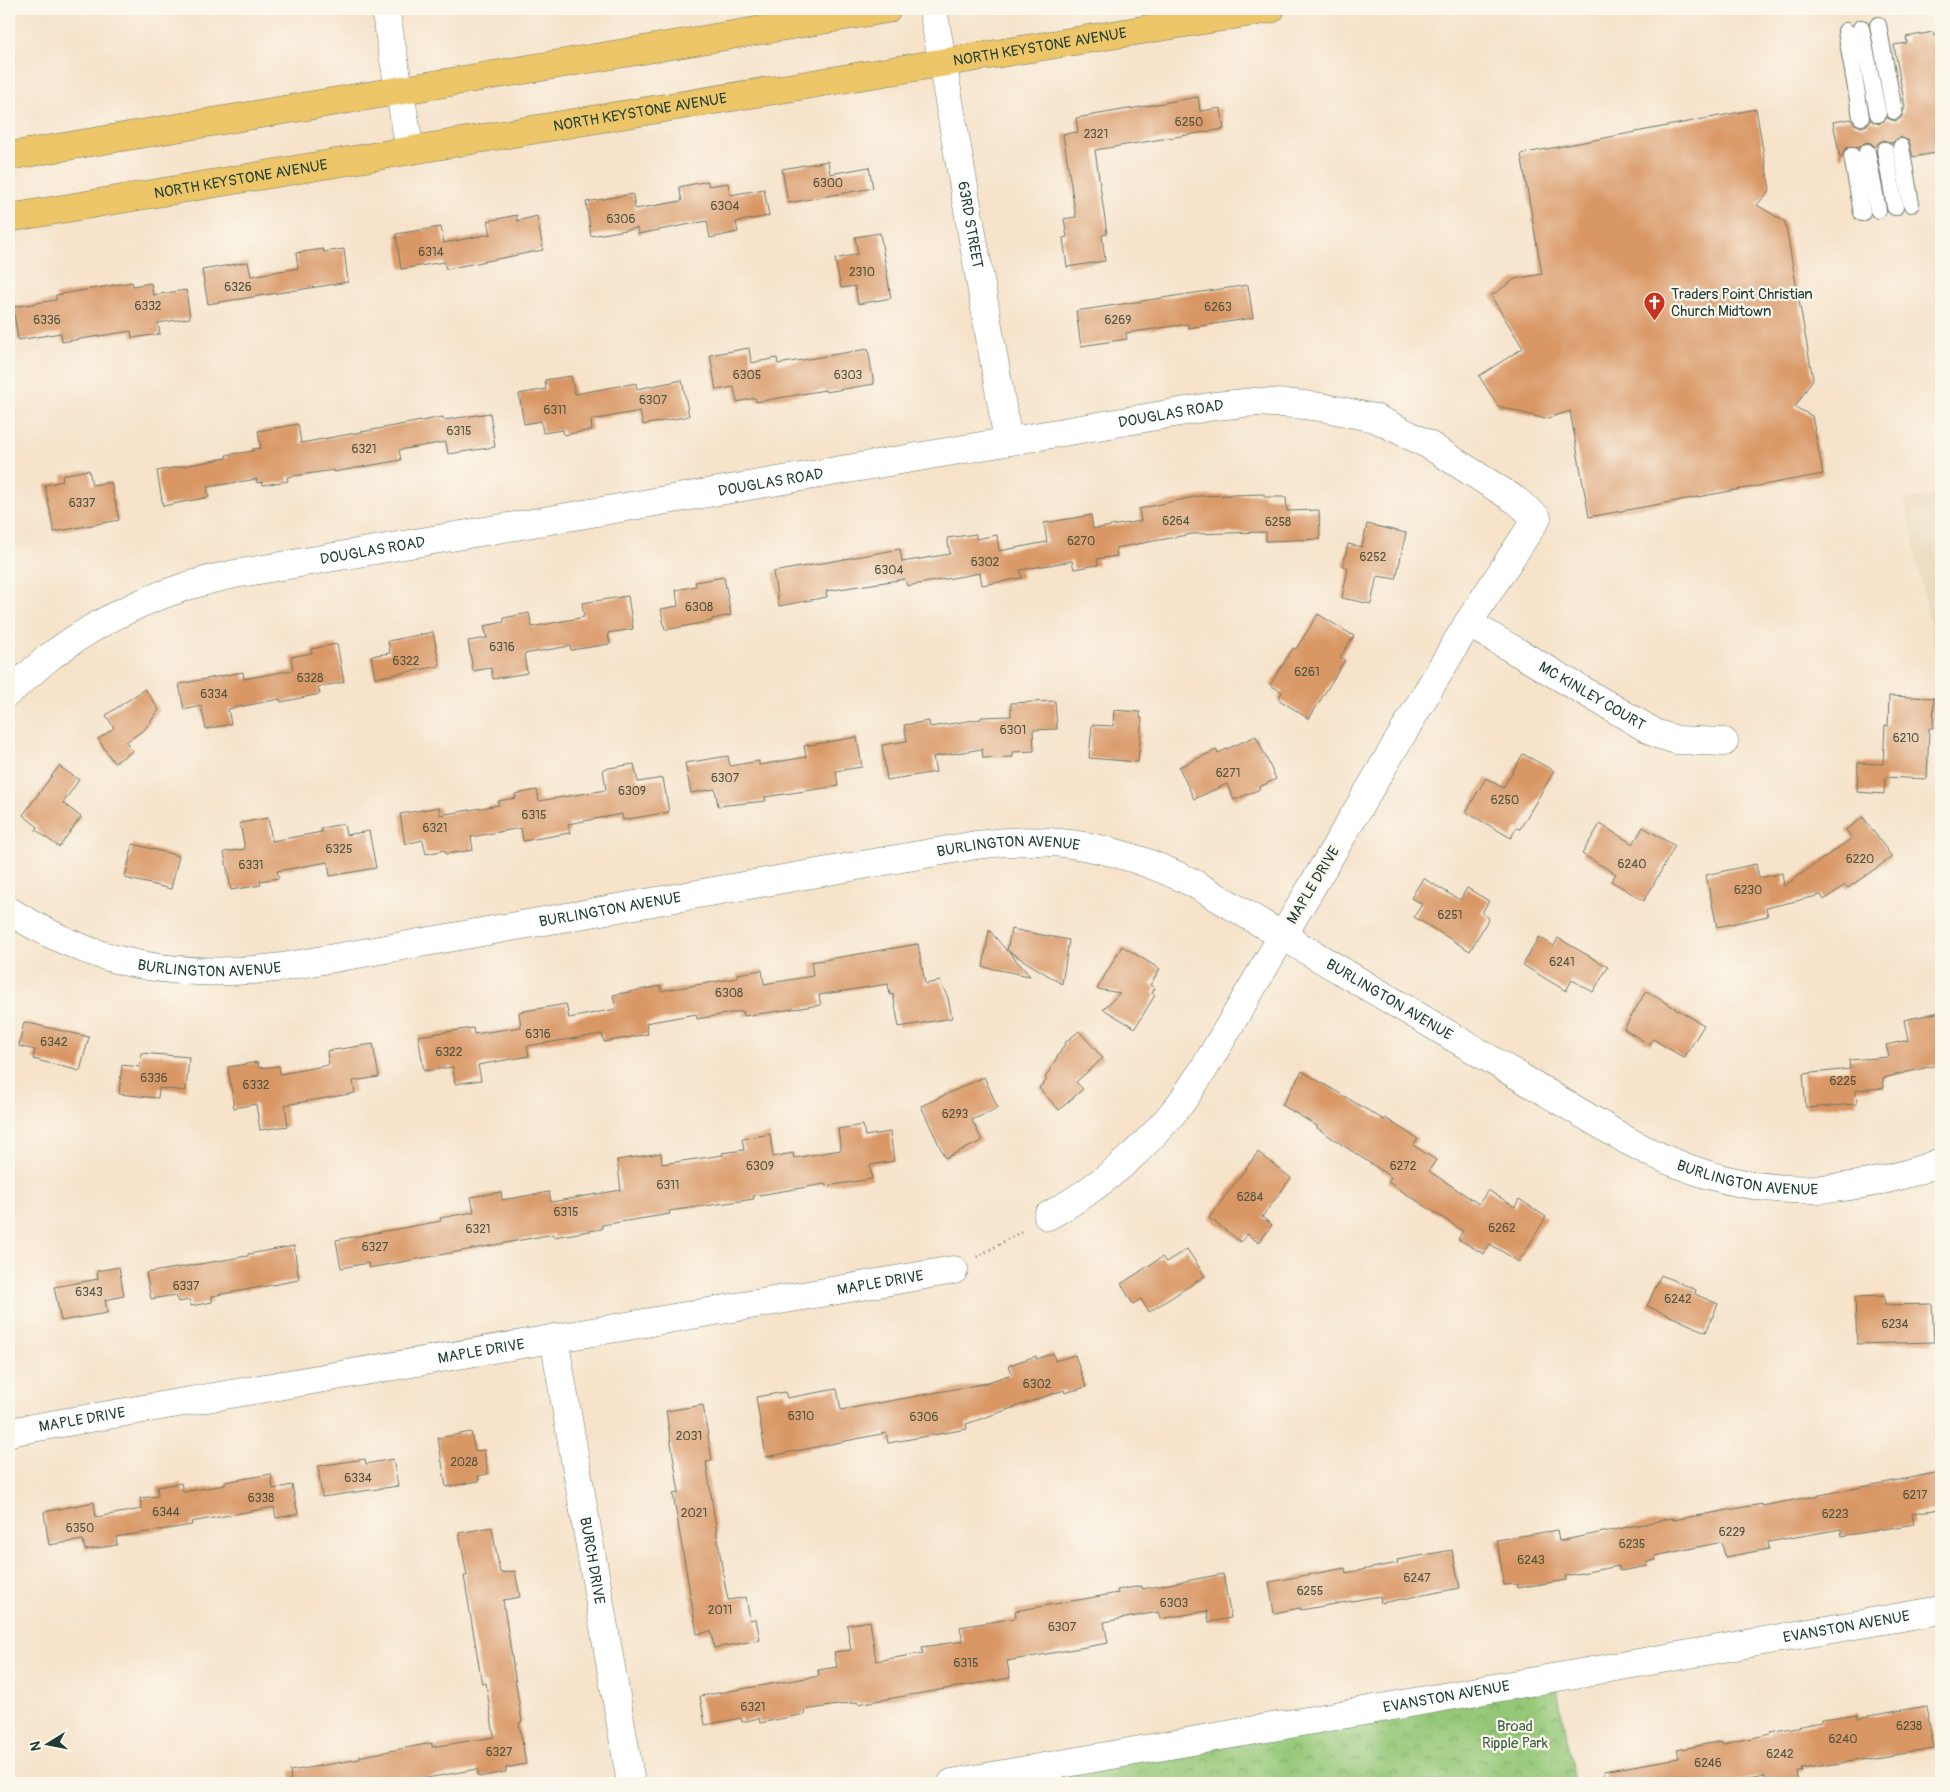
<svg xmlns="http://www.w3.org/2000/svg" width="1950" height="1792" font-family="Pangolin,sans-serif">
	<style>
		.built { fill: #e9d9ba }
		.park { fill: url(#park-crowns); stroke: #5a8256 }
		.building { fill: #d99765 }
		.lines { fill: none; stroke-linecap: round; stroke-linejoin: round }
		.lane-casing { stroke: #6a7768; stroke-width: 18 }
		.street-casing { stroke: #6a7768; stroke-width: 29 }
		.primary-casing { stroke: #6a7768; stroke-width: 29 }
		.path { stroke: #6a7768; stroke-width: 3; stroke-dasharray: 1 4; stroke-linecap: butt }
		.lane { stroke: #fff; stroke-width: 16 }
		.street { stroke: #fff; stroke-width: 28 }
		.primary { stroke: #ecc669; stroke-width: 28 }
		.labels { text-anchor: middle; stroke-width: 4.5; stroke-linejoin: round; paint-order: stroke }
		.number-label { font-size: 12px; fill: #4e5440 }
		.street-label { font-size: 15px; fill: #1f3d34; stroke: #fbf7ec }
		.poi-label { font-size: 15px; fill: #1f3d34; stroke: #fbf7ec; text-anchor: start }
		.park-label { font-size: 15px; fill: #3c6045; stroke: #fbf7ec }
	</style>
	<defs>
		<pattern id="park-crowns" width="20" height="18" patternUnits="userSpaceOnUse" patternTransform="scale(1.25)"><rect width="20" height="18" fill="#94c777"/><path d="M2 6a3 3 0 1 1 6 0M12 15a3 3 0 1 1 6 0" fill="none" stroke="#78a362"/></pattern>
	</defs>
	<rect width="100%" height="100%" fill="#fbf7ec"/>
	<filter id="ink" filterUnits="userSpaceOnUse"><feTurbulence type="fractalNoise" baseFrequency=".02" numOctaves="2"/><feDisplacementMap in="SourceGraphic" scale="10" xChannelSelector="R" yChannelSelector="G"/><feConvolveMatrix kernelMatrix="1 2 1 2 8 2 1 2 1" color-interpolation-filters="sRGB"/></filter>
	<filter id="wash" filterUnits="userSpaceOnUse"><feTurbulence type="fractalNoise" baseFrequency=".0096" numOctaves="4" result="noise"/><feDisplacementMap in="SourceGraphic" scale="20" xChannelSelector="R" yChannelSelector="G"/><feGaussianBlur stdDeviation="1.12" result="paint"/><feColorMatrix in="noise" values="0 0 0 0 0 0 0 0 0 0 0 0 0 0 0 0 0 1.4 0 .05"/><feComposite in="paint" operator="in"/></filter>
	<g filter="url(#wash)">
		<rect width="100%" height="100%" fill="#f6e3ca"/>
		<path class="built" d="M1941,494V665L1938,666L1905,501Z"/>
		<path class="park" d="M1555,1678L1575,1783H950Z"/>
		<g id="blocks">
			<path class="building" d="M1933,32L1934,36L1941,35V152L1913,157L1909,141L1900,137L1892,143L1883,140L1878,143L1875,147L1871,143L1866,142L1858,148L1850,146L1845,149L1842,157L1840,158L1833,122L1851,119L1854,124L1862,127L1867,125L1870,120L1879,124L1887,118L1895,121L1901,118L1905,107L1894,45L1907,43L1906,37Z
				M1198,97L1200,111L1221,108L1224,129L1095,150L1107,234L1102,235L1105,261L1067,267L1063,238L1067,237L1064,219L1076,217L1063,134L1078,132L1076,118Z
				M1756,109L1770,190L1757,205L1785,222L1813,379L1795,407L1812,416L1823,474L1589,517L1570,411L1545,419L1498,406L1479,376L1523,348L1491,296L1515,279L1542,274L1521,154Z
				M828,161L830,174L869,167L873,188L788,203L782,169Z
				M708,181V186L728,183L730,195L764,189L769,216L736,222L738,232L710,238L707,221L638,234L637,228L591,236L586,202L633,194L635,209L682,201L679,187Z
				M517,215V221L537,216L543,250L446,269L444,262L401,269L396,234L441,227L444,243L491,234L488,221Z
				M880,233L891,298L858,304L855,286L841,288L835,259L858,254L855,237Z
				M323,249L324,252L344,249L348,282L208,304L202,270L248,262L251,276L298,268L296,253Z
				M132,282L133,286L151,283L153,295L186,290L190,318L158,323L160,334L132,338L131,331L62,342L61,333L18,340L13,307L56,300V295Z
				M1248,285L1253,318L1188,328V324L1126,333L1127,339L1081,346L1076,311Z
				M749,348L751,363L777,358L778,364L868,349L874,384L826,392L825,390L756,402L755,398L737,402L734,387L716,390L710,355Z
				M571,376L575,394L636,383L637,389L682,380L689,416L643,425L640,411L591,420L592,430L564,435L563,430L543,433L541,421L524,424L519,394L546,389L545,380Z
				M490,413L495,447L448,454L446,442L399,450L401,460L334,472V470L287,477L288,481L263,485L262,482L257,483V479L207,487L209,497L163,506L157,471L227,458L226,455L253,451V449L261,448L258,431L298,424L301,443L443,417L444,420Z
				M89,470L92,485L111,482L119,520L54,532L45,485L63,481L62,475Z
				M1264,494V497H1286L1287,511L1319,510L1320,539L1266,541V532L1192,534L1116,548L1117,556L1097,559L1098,565L1074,569L1072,561L1020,570L1022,578L982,585L980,573L907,586L905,579L826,591L827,597L779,606L773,572L900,549L902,562L950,554L947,538L976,534V539L997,535L999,551L1047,542L1044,523L1091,515L1093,529L1141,521L1139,509L1156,505L1199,496Z
				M1367,524L1406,533L1396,579L1377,576L1371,604L1342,598L1348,568L1343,566L1348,544L1362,547Z
				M724,577L731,615L712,619V621L665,630L661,609L678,606L676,590L696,586L695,582Z
				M628,596L633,629L608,633L610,644L571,650L570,646L524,654L527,673L493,679L491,668L473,671L468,641L487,638L484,626L504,622V618L529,613L532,627L584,617L582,603Z
				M1318,614L1354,636L1340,657L1345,660L1309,719L1278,699L1282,692L1270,685L1293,648L1296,649Z
				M433,632L440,666L375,678L371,656L390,653L388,641Z
				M337,644L344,682L318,687L320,694L281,702L280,699L228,709L231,724L206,729L201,706L184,710L179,684L243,672L244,679L293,670L291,657L312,653L311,649Z
				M145,689L159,710L145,729L126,742L133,751L114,763L98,739L114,728L106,715Z
				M1889,696L1934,698L1933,728H1929L1927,779L1885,777L1884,794L1857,792L1858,763L1883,764L1885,725L1888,726Z
				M1055,701L1057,729L1033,730L1034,751L1013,752V757L983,758L982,749L933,757L936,772L887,780L882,745L907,741L904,725L929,721L930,727L981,719V717L1011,716V703Z
				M1114,710L1140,712V718H1142L1138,762L1089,758L1092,725L1113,726Z
				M1256,736L1276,779L1259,787L1260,789L1234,800L1227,784L1194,799L1179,767L1216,750L1218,753Z
				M857,737L862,767L836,771L838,786L765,797L766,801L718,806L715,789L691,793L685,763L728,756L730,766L759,761V765L806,757L804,746Z
				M1523,754L1554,771L1520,829L1516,828L1511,838L1466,812L1486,778L1503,788Z
				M634,764L638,782L663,778L669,812L623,820L622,814L568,824L570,833L523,841L521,828L471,837L473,850L446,854L445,850L426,854L423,840L405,844L400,814L439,807L440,815L499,805L498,801L516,798L515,794L537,790L539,801L606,790L603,769Z
				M59,766L79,780L63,803L81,817L59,847L36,830L38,827L23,815Z
				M1863,817L1892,857L1848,888L1845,885L1824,900L1821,895L1766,908L1768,916L1717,927L1706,875L1756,864L1759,878L1782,873L1784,886L1852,838L1846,830Z
				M268,818L272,841L322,832L321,828L344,824L346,835L369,831L376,868L330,876L328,862L277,871L279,878L260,881L261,885L231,890L224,852L245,849L240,823Z
				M1600,824L1633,844L1643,827L1675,846L1644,901L1611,881L1616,874L1582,854Z
				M133,844L179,856L171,889L125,878Z
				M1423,878L1460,900L1467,888L1489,901L1482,913L1489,918L1470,951L1414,917L1422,904L1411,898Z
				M1011,929L1069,940L1062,984L1008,951L1030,976L983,967L989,930L1007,951Z
				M1539,937L1554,946L1558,938L1608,967L1593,992L1572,980L1566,991L1523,965Z
				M918,944L925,984L940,981L948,998L952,1018L899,1027L893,994L890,995L888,984L819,995L821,1005L744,1016L743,1011L697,1019L696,1014L646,1023L648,1034L604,1042L602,1034L527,1046L529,1056L478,1065L481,1080L455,1084L453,1067L424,1071L418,1036L473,1028L474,1034L521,1027L519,1012L566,1004L569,1018L616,1009L613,995L661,986V991L737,978V974L762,970L764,984L813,976L811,962Z
				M1122,946L1160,969L1150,985L1155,988L1152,993L1155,995L1135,1028L1103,1009L1120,993L1097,989Z
				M1646,991L1704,1025L1684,1058L1653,1039L1650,1045L1624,1029Z
				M1941,1012V1064L1883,1078L1884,1088L1856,1090L1857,1104L1806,1108L1803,1074L1850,1069L1849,1060L1889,1057L1886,1045L1908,1040L1904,1020Z
				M24,1022L89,1037L80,1071L33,1059L35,1050L19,1046Z
				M1079,1031L1103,1058L1076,1082L1083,1089L1059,1110L1039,1088L1047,1080L1045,1078L1066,1042Z
				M373,1044L379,1077L353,1081L355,1093L285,1105L288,1126L260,1130L256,1104L234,1108L228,1067L258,1062L259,1068L279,1066L280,1074L329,1065L327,1051Z
				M141,1053L189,1057L186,1091L159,1088L158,1098L119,1094L122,1065L140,1067Z
				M1302,1071L1384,1120L1385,1118L1418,1139L1413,1145L1436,1160L1429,1171L1479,1204L1488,1190L1515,1207L1519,1199L1546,1217L1519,1262L1490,1244L1484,1254L1458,1239L1463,1231L1388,1182L1391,1177L1317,1128V1126L1282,1105Z
				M984,1077L998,1108L972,1120L982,1141L945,1158L921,1106Z
				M863,1125L865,1136L890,1132L894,1161L870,1165L872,1179L826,1186L825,1184L753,1196L754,1199L669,1211L670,1214L602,1225V1229L554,1237V1234L369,1268L368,1263L341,1268L336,1240L441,1221L440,1218L474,1212L471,1197L501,1192L502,1200L549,1192L551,1202L621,1190L617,1160L661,1153L662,1164L723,1155L722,1153L744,1150L742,1139L770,1134L773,1157L793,1153L794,1158L841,1150L838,1129Z
				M1258,1152L1291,1178L1262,1217L1272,1225L1259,1243L1247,1234L1241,1242L1209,1218Z
				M294,1246L299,1280L212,1296V1302L191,1306L190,1300L178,1302L176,1295L151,1299L146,1273L248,1256V1254Z
				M1187,1249L1205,1276L1149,1312L1141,1299L1133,1304L1121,1284L1162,1257L1166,1262Z
				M119,1267L124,1296L105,1300L107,1313L61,1321L54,1287L98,1279L97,1271Z
				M1661,1275L1696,1290L1695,1294L1718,1304L1706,1332L1647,1306Z
				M1884,1296L1885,1305L1932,1304L1934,1342L1857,1344L1855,1297Z
				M1053,1353L1055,1361L1075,1355L1086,1387L1065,1393L1064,1390L966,1424L967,1429L888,1443L886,1433L766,1457L756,1397L785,1392L787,1398L837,1389L841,1410L982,1384L1012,1374L1009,1365L1036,1356L1037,1359Z
				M703,1405L712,1461L706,1462L724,1580L728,1600L746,1597L750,1620L756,1619L760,1640L714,1648L711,1631L697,1634L673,1494L679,1493L666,1411Z
				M471,1432L475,1451L484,1450L488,1474L478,1476L479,1481L446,1487L438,1438Z
				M365,1459L366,1464L393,1459L398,1486L322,1497L318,1466Z
				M1941,1472V1509L1912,1513L1914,1524L1842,1536L1841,1529L1768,1542L1769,1549L1725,1557L1722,1542L1655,1556L1656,1560L1647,1562L1648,1566L1620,1571L1619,1566L1565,1576L1566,1580L1517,1588L1516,1584L1504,1585L1497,1540L1557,1530L1559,1541L1673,1518V1520L1762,1504V1506Z
				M271,1474L273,1489L292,1485L298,1514L276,1518L274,1507L191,1522L192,1525L116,1537L117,1545L85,1550L83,1540L49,1545L44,1512L94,1502L96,1517L142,1509L140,1498L158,1496L157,1487L181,1483L183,1492L225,1485V1482Z
				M492,1527L500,1573L515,1571L520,1597L503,1600L522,1722L519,1723L526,1764L506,1768V1772L479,1777L477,1769L399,1783H291L290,1771L360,1759V1756H363L432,1743V1747L494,1737L486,1683L482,1684L464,1576H467L459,1533Z
				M1452,1550L1460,1588L1381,1603L1380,1596L1301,1610L1300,1608L1274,1613L1269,1582L1345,1568L1346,1573L1398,1563L1397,1560Z
				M1223,1574L1231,1618L1209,1622L1207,1611L1160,1619L1158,1612L1104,1622L1108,1643L1007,1661L1010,1678L858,1704V1702L804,1710L805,1714L760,1723L759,1718L742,1722L741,1718L705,1725L700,1696L819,1676L818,1670L837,1667L834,1652L851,1650L847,1625L870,1621L876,1661L923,1653L922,1647L963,1641L960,1627L1016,1618L1015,1611L1118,1593L1117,1590L1142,1586V1589Z
				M1926,1706L1934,1749L1801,1769L1802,1772H1797L1799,1783H1766L1765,1776L1725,1783H1605L1604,1771L1679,1758L1677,1750L1722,1741L1723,1744L1771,1734L1770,1732L1822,1722V1719L1858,1714V1718Z"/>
		</g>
	</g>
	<g filter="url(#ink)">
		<use href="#blocks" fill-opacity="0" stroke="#6a7768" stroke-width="1"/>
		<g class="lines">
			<defs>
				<path id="lane" d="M1878,25L1894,111
					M1861,28L1878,114
					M1846,31L1861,117
					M1901,147L1911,204
					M1885,150L1895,207
					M1867,152L1878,210
					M1852,156L1862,213"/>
				<g id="street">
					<path d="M385,9L410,150"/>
					<path id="s1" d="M933,9L1008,441"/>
					<path id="s2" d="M1468,623L1657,734L1677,740L1724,742"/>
					<path id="s3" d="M9,692C23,680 37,667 52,655C106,615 169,587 235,574L1215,406L1255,402L1295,404L1321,407L1375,418L1429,445L1517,501L1537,518L1468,623L1202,1072C1194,1082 1188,1094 1180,1104C1144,1150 1099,1188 1048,1216"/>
					<path id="s4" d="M9,911C29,923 49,934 70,943C137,973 212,976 283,967L976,845C1055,834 1124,848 1195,884L1628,1141C1732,1197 1830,1205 1941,1162"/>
					<path id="s5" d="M554,1338L631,1783"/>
					<path id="s6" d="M9,1432L954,1270"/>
					<path id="s7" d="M952,1783L1941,1610"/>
				</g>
				<g id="primary">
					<path d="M9,156L887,9"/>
					<path id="s8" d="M9,218L579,122L1271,9"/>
				</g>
			</defs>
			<use href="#lane" class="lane-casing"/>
			<use href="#street" class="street-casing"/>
			<use href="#primary" class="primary-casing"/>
			<path class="path" d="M977,1257L1024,1230"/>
			<use href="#lane" class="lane"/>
			<use href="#street" class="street"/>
			<use href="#primary" class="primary"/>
		</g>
	</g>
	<defs>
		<symbol id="church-pin" viewBox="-11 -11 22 30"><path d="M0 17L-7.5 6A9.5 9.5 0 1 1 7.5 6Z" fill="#c8321e" stroke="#fbf7ec"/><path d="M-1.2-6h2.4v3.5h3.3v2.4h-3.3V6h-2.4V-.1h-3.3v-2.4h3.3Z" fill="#fff"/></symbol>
	</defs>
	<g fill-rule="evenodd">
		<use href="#church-pin" x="1642" y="290" width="25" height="34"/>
	</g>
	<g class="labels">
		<g class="number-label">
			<text x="1189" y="126">6250</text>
			<text x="1096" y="138">2321</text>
			<text x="828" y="187">6300</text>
			<text x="725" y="210">6304</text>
			<text x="621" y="223">6306</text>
			<text x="431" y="256">6314</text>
			<text x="862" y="276">2310</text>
			<text x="238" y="291">6326</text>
			<text x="148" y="310">6332</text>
			<text x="1218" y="311">6263</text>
			<text x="47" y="324">6336</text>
			<text x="1118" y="324">6269</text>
			<text x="747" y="379">6305</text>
			<text x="848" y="379">6303</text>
			<text x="653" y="404">6307</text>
			<text x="555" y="414">6311</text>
			<text x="459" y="435">6315</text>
			<text x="364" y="453">6321</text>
			<text x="82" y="507">6337</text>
			<text x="1176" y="525">6264</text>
			<text x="1278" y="526">6258</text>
			<text x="1081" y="545">6270</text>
			<text x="1373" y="561">6252</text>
			<text x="985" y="566">6302</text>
			<text x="889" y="574">6304</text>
			<text x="699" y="611">6308</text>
			<text x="502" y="651">6316</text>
			<text x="406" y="665">6322</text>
			<text x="1307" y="676">6261</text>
			<text x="310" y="682">6328</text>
			<text x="214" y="698">6334</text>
			<text x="1013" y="734">6301</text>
			<text x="1906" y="742">6210</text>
			<text x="1228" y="777">6271</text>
			<text x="725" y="782">6307</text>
			<text x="632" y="795">6309</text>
			<text x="1505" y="804">6250</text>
			<text x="534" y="819">6315</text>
			<text x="435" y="832">6321</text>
			<text x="339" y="853">6325</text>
			<text x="1860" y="863">6220</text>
			<text x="1632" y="868">6240</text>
			<text x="251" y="869">6331</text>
			<text x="1748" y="894">6230</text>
			<text x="1450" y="919">6251</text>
			<text x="1562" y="966">6241</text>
			<text x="729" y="997">6308</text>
			<text x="538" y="1038">6316</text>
			<text x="54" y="1046">6342</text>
			<text x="449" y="1056">6322</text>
			<text x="154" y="1082">6336</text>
			<text x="1843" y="1085">6225</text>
			<text x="256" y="1089">6332</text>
			<text x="955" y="1118">6293</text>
			<text x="760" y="1170">6309</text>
			<text x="1403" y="1170">6272</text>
			<text x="668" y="1189">6311</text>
			<text x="1250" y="1201">6284</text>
			<text x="566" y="1216">6315</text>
			<text x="1502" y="1232">6262</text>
			<text x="478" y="1233">6321</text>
			<text x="375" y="1251">6327</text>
			<text x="186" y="1290">6337</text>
			<text x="89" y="1296">6343</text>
			<text x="1678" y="1303">6242</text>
			<text x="1895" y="1328">6234</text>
			<text x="1037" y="1388">6302</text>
			<text x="801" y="1420">6310</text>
			<text x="924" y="1421">6306</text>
			<text x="689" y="1440">2031</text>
			<text x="464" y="1466">2028</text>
			<text x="358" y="1482">6334</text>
			<text x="1915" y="1499">6217</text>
			<text x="261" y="1502">6338</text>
			<text x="166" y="1516">6344</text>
			<text x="694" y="1517">2021</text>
			<text x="1835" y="1518">6223</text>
			<text x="80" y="1532">6350</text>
			<text x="1732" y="1536">6229</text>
			<text x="1632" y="1548">6235</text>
			<text x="1531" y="1564">6243</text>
			<text x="1417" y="1582">6247</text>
			<text x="1310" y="1595">6255</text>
			<text x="1174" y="1607">6303</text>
			<text x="720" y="1614">2011</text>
			<text x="1062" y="1631">6307</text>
			<text x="966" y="1667">6315</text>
			<text x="753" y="1711">6321</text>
			<text x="1909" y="1730">6238</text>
			<text x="1843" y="1743">6240</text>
			<text x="499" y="1756">6327</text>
			<text x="1780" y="1758">6242</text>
			<text x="1708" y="1767">6246</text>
		</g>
		<g class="street-label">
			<text dy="5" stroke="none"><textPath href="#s8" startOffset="1045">NORTH KEYSTONE AVENUE</textPath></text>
			<text dy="5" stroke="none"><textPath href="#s8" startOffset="640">NORTH KEYSTONE AVENUE</textPath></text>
			<text dy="5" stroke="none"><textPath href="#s8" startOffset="235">NORTH KEYSTONE AVENUE</textPath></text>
			<text dy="5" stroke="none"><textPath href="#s1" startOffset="219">63RD STREET</textPath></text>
			<text dy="5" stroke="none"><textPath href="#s3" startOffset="1208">DOUGLAS ROAD</textPath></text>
			<text dy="5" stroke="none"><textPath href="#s3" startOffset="802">DOUGLAS ROAD</textPath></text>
			<text dy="5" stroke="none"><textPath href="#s3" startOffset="398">DOUGLAS ROAD</textPath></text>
			<text dy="5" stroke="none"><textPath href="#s2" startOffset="144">MC KINLEY COURT</textPath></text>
			<text dy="5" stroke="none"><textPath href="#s4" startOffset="1022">BURLINGTON AVENUE</textPath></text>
			<text transform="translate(1313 885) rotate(-59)" y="5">MAPLE DRIVE</text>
			<text dy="5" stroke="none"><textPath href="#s4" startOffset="618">BURLINGTON AVENUE</textPath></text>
			<text dy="5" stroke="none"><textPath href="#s4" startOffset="212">BURLINGTON AVENUE</textPath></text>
			<text dy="5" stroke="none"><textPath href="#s4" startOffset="1442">BURLINGTON AVENUE</textPath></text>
			<text dy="5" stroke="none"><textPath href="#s4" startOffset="1846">BURLINGTON AVENUE</textPath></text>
			<text dy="5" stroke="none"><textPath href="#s6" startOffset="884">MAPLE DRIVE</textPath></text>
			<text dy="5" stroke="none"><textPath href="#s6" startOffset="479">MAPLE DRIVE</textPath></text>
			<text dy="5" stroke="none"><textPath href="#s6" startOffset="74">MAPLE DRIVE</textPath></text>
			<text dy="5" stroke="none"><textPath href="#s5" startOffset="226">BURCH DRIVE</textPath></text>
			<text dy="5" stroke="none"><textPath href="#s7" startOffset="908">EVANSTON AVENUE</textPath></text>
			<text dy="5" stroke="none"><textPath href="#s7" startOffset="502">EVANSTON AVENUE</textPath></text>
		</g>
		<g class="poi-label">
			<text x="1671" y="299">Traders Point Christian<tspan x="1671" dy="17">Church Midtown</tspan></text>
		</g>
		<g class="park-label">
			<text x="1515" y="1731">Broad<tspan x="1515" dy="17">Ripple Park</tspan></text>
		</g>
	</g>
	<rect width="1950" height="1792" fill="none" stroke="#fbf7ec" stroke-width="30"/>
	<g transform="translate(48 1744) rotate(260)" stroke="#fbf7ec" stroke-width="4" paint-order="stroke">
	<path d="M0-4L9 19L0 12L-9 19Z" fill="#1f3d34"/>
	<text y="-8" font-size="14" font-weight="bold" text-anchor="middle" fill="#1f3d34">N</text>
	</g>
</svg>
